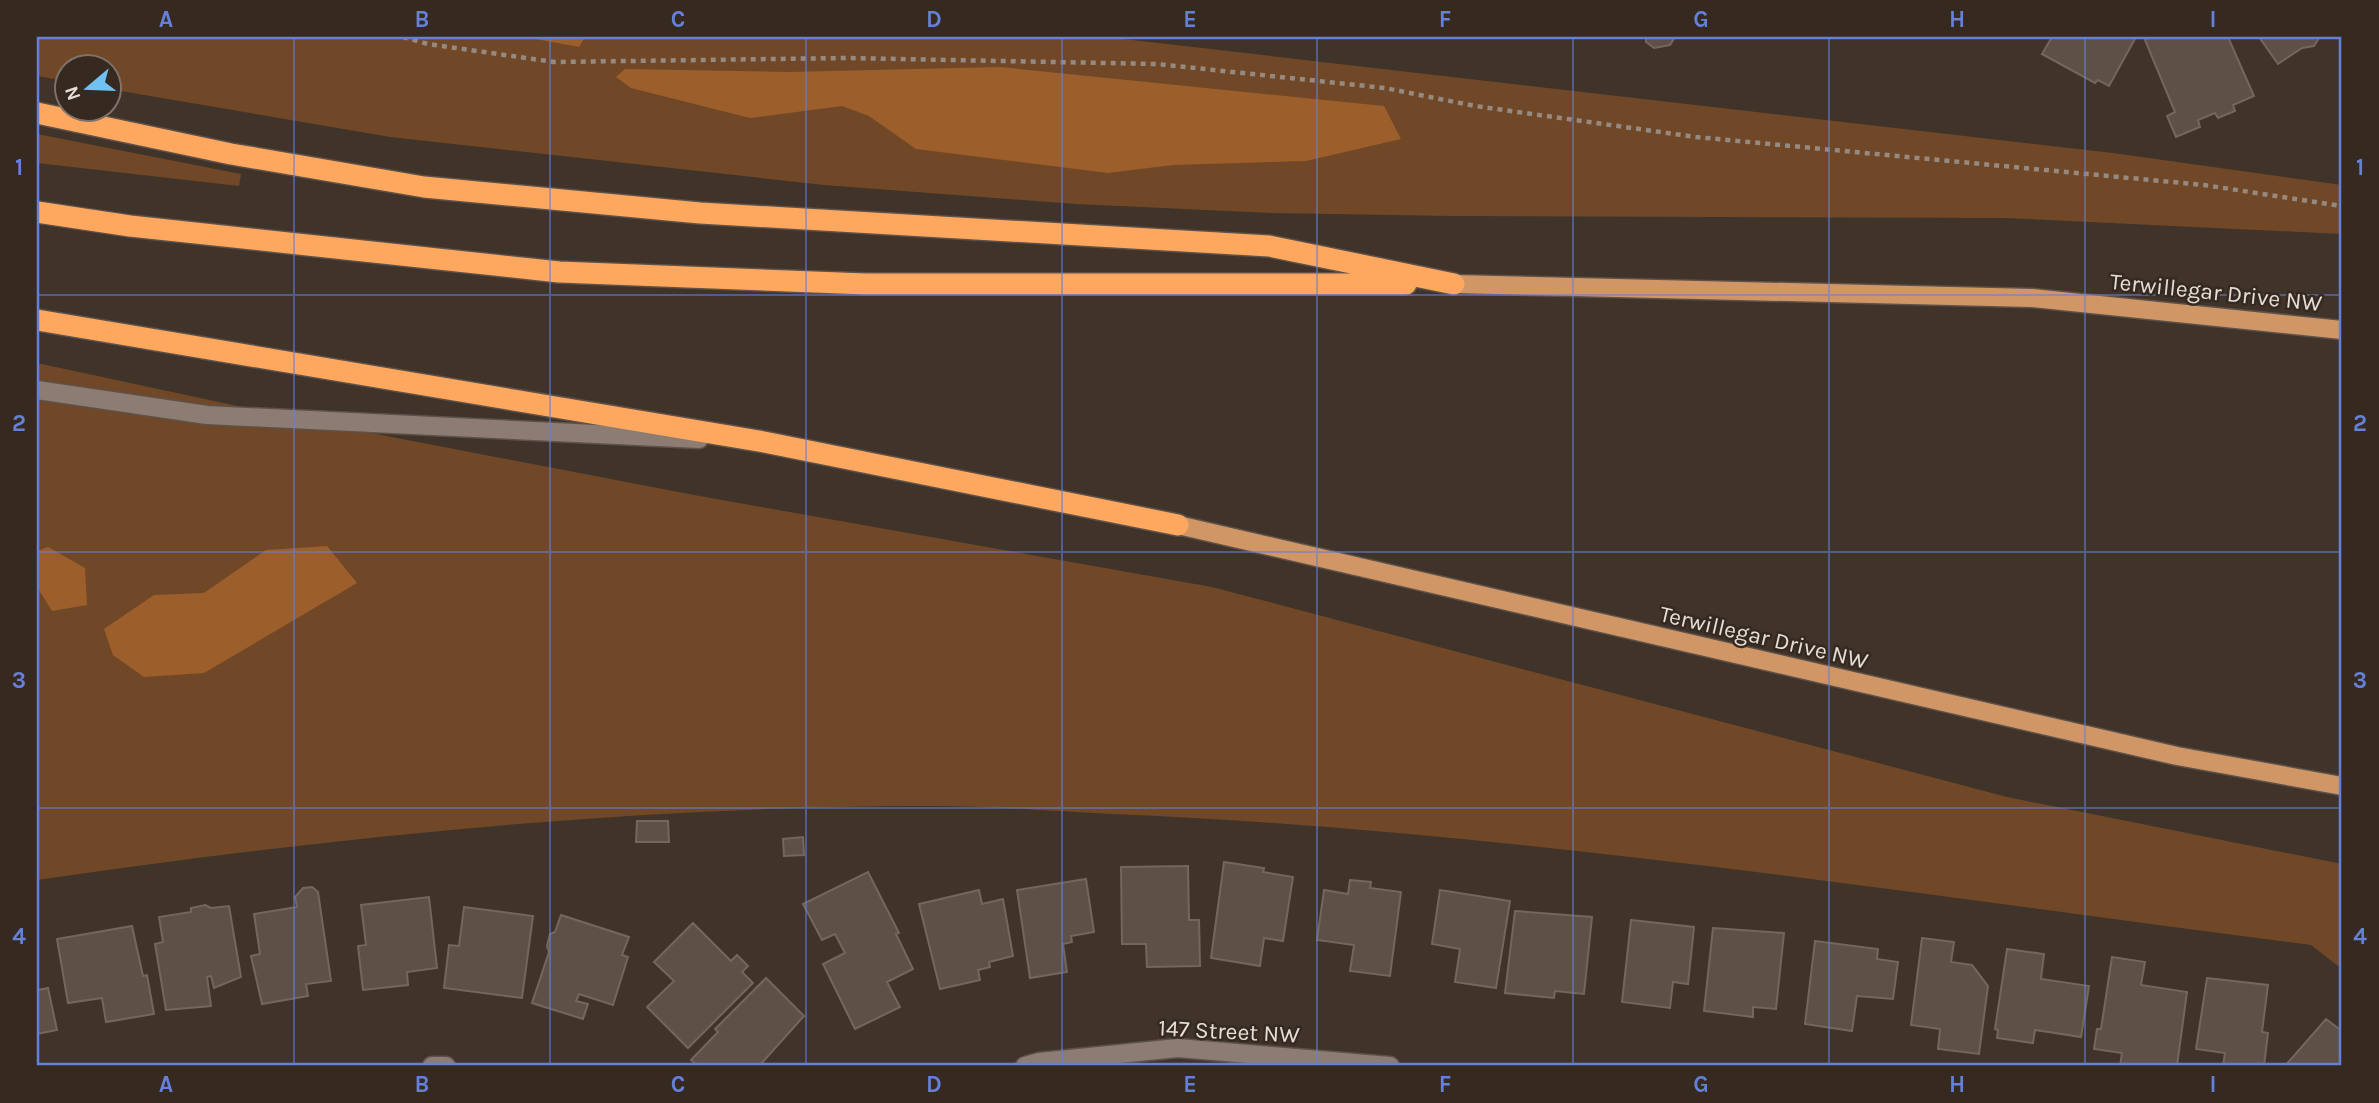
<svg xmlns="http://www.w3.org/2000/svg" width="2379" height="1103" font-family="Karla,sans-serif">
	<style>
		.green { fill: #704827 }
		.forest { fill: #9c5f2b }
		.building { fill: #5f5046; stroke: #75665b; stroke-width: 2 }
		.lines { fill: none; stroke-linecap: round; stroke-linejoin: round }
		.minor-casing { stroke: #5d5149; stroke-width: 21 }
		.major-casing { stroke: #5d5149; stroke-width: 21 }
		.highway-casing { stroke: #5d5149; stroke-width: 24 }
		.path { stroke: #958a82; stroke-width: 4.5; stroke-dasharray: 5 5; stroke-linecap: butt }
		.minor { stroke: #8c7c71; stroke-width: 18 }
		.major { stroke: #d09666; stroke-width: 18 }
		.highway { stroke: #fea75f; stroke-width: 21 }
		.grid { fill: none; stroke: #6480d8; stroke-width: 2; stroke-opacity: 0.55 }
		.labels { text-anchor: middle; stroke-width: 5; stroke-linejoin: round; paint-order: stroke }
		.street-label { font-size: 23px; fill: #e7ded8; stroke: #36291f }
		.neatline { fill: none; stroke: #6480d8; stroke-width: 2.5 }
		.grid-label { font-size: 23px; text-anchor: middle; font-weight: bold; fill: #6480d8 }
	</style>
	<rect width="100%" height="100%" fill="#403329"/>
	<path class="green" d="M37,37H1106L2113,153L2342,185V234L2006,218L1451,216L1271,213L1076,204L824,185L390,137L109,89L108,66H66V81L37,76Z
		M37,134L241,174L239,186L37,163Z
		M37,363L293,418L694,495L1212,587L2007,797L2342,864V969L2311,945C1913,894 1515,831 1113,814C1048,811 983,805 918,806C623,807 328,838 37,880Z"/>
	<path class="forest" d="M525,37H585L579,47Z
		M1000,67L1384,106L1401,139L1306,161L1173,165L1108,173L916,149L869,116L842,106L750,118L631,88L616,77L625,69L790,72Z
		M327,546L357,583L204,673L144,677L113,655L104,629L154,595L204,593L266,550Z
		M48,547L85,568L87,605L52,611L37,587V551Z"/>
	<path class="building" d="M1646,37H1675L1670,45L1654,48L1646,42Z
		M2052,37H2136L2109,86L2098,80L2095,83L2042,54Z
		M2152,37H2228L2254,96L2233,105L2235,111L2218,118L2215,113L2198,120L2200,127L2176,137L2167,116L2175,112L2145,40Z
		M2259,37H2319V38L2314,46L2302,48L2278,64Z
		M637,821H668L669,842H636Z
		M803,837L804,855L784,856L783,839Z
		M1224,862L1264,868L1263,872L1293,877L1283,941L1264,938L1260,966L1211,958Z
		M1188,866L1189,920H1199L1200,966L1147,967L1146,944H1122L1121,867Z
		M868,872L899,933L896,934L913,969L887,982L900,1007L855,1029L823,964L845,953L835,934L822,940L803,904Z
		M1086,879L1094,932L1071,936L1072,942L1063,944L1067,972L1030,978L1017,890Z
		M1350,880L1371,882L1370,888L1401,892L1390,976L1350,971L1354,945L1317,940L1324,890L1348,894Z
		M312,887L318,892L331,981L306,984L308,996L262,1004L251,956L260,954L254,914L297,907L295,897L303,888Z
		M979,890L982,904L1003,899L1013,956L989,962L990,967L978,970L980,980L940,989L919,904Z
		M1440,890L1510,901L1496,988L1455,982L1460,949L1432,944Z
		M429,897L437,968L407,972L408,985L363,990L358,946L366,945L361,905Z
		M205,905L211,908L229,906L241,977L214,988L211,976L207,977L211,1006L166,1010L155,944L163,942L159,917L191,912V908Z
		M464,907L533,916L522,998L444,988L449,945L459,946Z
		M1515,911L1592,917L1584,994L1555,991L1554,998L1505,993Z
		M561,915L629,937L622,955L628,957L613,1005L579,994L576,1001L588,1004L583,1019L532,1003L549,952L547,946L550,934L555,932Z
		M1631,920L1694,927L1688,984L1673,982L1670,1008L1622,1002Z
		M693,923L731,961L737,955L748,966L742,972L753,983L688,1048L647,1007L674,981L654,962Z
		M132,926L143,976L147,975L154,1014L106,1022L102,998L68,1003L57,939Z
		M1713,928L1784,933L1776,1009L1753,1007V1017L1704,1011Z
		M1922,938L1954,942L1951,962L1972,965L1988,986L1979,1054L1938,1049L1940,1029L1911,1025Z
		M1815,941L1878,949L1877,959L1898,962L1893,999L1857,996L1852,1031L1805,1024Z
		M2007,949L2044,954L2041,979L2089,986L2081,1037L2035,1030L2033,1043L1997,1038L1998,1030L1995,1029Z
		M2112,957L2145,962L2141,985L2187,992L2177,1066H2120L2122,1053L2094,1049L2097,1029H2101Z
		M766,978L804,1016L759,1066H698L691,1060L718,1032L715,1029Z
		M2207,978L2268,985L2262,1032L2268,1033L2264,1066H2223L2225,1053L2196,1049Z
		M37,985L38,990L48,988L57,1030L37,1034Z
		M2326,1019L2342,1031V1066H2285Z"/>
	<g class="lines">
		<defs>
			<path id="minor" d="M37,390L207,415L699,439
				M432,1066H446
				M1025,1066L1039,1062L1178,1048L1390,1066"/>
			<path id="major" d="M1454,284L2032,298L2342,330
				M1178,525L2177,756L2342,786"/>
			<path id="highway" d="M37,113L231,154L424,187L700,213L1269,246L1454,284
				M37,212L130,226L559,272L866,284H1406
				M37,320L764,442L1178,525"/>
		</defs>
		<use href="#minor" class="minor-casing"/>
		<use href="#major" class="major-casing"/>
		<use href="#highway" class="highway-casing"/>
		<path class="path" d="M403,37L428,44L554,62L846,58L1157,64L1385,88L1475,106L1696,137L2204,185L2342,206"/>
		<use href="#minor" class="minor"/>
		<use href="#major" class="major"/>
		<use href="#highway" class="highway"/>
	</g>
	<path class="grid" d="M294,37V1066M550,37V1066M806,37V1066M1062,37V1066M1317,37V1066M1573,37V1066M1829,37V1066M2085,37V1066M37,295H2342M37,552H2342M37,808H2342"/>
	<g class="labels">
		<g class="street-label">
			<text transform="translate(2216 292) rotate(6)" y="8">Terwillegar Drive NW</text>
			<text transform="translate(1764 637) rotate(13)" y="8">Terwillegar Drive NW</text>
			<text transform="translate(1229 1031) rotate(3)" y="8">147 Street NW</text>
		</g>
	</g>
	<rect width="2379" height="1103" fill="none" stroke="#36291f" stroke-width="77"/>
	<g transform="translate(88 88) rotate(251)"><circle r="33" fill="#36291f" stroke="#7d7169" stroke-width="2"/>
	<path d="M0-5L12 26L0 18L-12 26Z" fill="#71c1f5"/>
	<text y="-10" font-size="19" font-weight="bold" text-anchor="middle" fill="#e7ded8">N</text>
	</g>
	<rect x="38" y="38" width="2302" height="1026" class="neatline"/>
	<g class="grid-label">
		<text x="166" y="27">A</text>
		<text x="422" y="27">B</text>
		<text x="678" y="27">C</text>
		<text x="934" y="27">D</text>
		<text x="1190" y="27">E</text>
		<text x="1445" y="27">F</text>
		<text x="1701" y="27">G</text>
		<text x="1957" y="27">H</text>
		<text x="2213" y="27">I</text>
		<text x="19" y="175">1</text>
		<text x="2360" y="175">1</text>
		<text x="19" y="431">2</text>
		<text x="2360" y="431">2</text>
		<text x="19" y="688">3</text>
		<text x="2360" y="688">3</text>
		<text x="19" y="944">4</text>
		<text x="2360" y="944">4</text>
		<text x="166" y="1092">A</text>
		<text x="422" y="1092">B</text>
		<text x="678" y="1092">C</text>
		<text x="934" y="1092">D</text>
		<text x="1190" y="1092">E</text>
		<text x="1445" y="1092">F</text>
		<text x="1701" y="1092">G</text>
		<text x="1957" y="1092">H</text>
		<text x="2213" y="1092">I</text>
	</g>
</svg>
